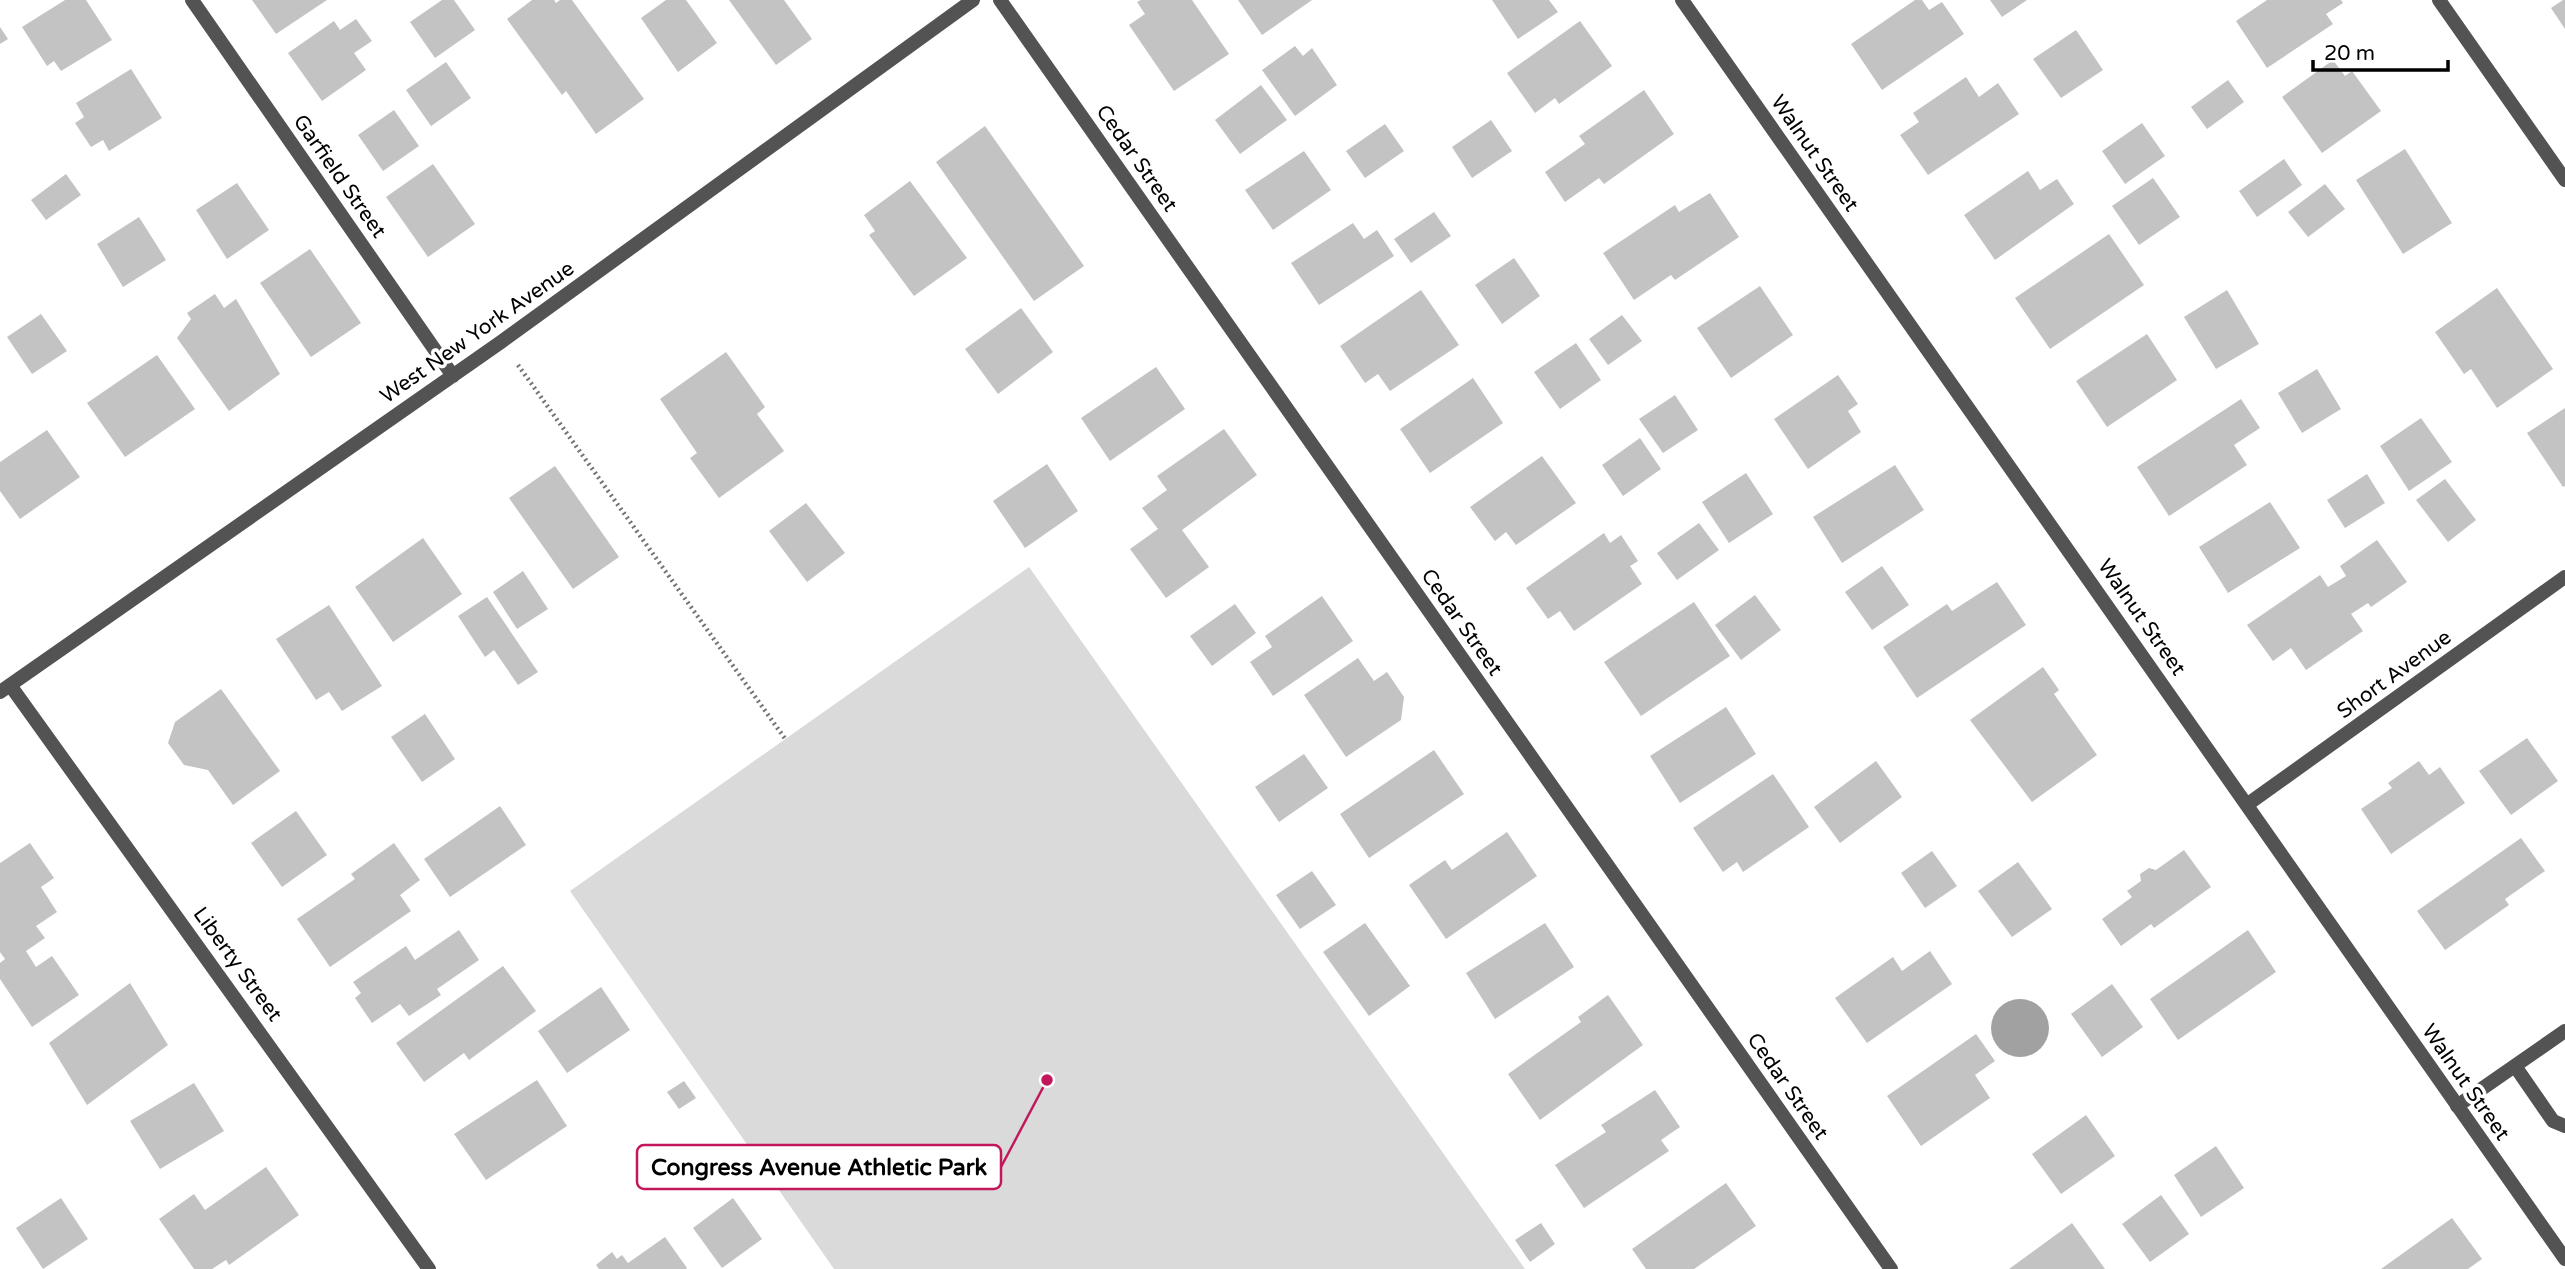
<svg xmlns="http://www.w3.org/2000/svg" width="2565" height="1269" font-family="'Varela Round',sans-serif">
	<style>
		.green { fill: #dadada }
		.water { fill: #a1a1a1 }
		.building { fill: #c3c3c3 }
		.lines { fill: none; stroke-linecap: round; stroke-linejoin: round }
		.path { stroke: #757575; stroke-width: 4.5; stroke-dasharray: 2 3.5; stroke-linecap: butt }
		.service { stroke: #535353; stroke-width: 14 }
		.minor { stroke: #535353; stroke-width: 14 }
		.labels { text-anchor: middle; stroke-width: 7; stroke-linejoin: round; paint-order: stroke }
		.street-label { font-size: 21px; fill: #000; stroke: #fff }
		.leader { fill: none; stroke: #c2185b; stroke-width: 2.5 }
		.callout-dot { fill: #c2185b; stroke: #fff; stroke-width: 2.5 }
		.callout { fill: #fff; stroke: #c2185b; stroke-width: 2.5 }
		.callout-label { font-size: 23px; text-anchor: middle; font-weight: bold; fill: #000 }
	</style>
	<rect width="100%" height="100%" fill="#fff"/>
	<path class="green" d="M1029,567L1525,1269H834L570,891Z"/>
	<path class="water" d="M1991 1028a29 29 0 1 1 58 0a29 29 0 1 1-58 0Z"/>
	<path class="building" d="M65,0H86L112,40L61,71L54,61L47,66L22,27Z
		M252,0H327L276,34Z
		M442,0H454L475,30L435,58L410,22Z
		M532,0H554L556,3L560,0H572L644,99L596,134L566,91L562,95L507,19Z
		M666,0H686L717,43L678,72L641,18Z
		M729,0H784L812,39L776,65Z
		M1141,0H1192L1229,54L1174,91L1129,25L1145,14L1137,2Z
		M1238,0H1312L1262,35Z
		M1492,0H1549L1558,12L1518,39Z
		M1915,0H1922L1929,10L1942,2L1964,34L1882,90L1851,44Z
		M1990,0H2027L2002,17Z
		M2267,0H2341L2343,3L2326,14L2333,24L2267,68L2236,21Z
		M2563,0H2565V29L2551,8Z
		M356,19L372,41L354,53L366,70L322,101L288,53L334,21L340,30Z
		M1580,21L1612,66L1559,104L1555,98L1535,113L1507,73Z
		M0,27L8,39L0,44Z
		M2076,30L2103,70L2061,98L2033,59Z
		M1295,46L1303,56L1312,48L1337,85L1295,116L1262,70Z
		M2333,60L2345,76L2352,71L2381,111L2322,153L2282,97Z
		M446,62L471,98L431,126L406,90Z
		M131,69L162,118L109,151L103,140L91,147L75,123L84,117L76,103Z
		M1966,77L1979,97L1998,83L2019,114L1928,175L1900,135L1919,122L1913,113Z
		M2228,80L2244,102L2207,129L2191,107Z
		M1261,85L1287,120L1240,154L1215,120Z
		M1644,90L1674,134L1604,184L1599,178L1565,202L1545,172L1585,144L1579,136Z
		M394,110L419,146L383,171L358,135Z
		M1491,120L1512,151L1472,178L1452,147Z
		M2142,123L2165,156L2125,184L2102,151Z
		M1385,124L1404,151L1365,178L1346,151Z
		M985,126L1084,266L1034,301L936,162Z
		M2405,149L2452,223L2403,254L2356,180Z
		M1304,151L1331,190L1273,230L1245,190Z
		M2284,159L2302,185L2257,217L2239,191Z
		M433,164L475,224L428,257L386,197Z
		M2028,171L2040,190L2057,179L2074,204L1995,260L1964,215Z
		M66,174L81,195L46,220L31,200Z
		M2153,178L2180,217L2139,245L2112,206Z
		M910,181L967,258L914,296L869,235L875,231L864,215Z
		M237,183L269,230L227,259L196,210Z
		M2325,184L2345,209L2308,237L2288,212Z
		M1710,193L1739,237L1675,280L1671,275L1634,300L1603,253L1675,205L1679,212Z
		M1434,212L1451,236L1411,263L1394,239Z
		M139,217L166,260L123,287L97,244Z
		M1353,223L1364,239L1377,230L1394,256L1319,305L1291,263Z
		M2109,234L2144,285L2050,349L2015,298Z
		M310,249L361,323L311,357L260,283Z
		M1514,258L1540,296L1502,324L1475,285Z
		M1760,286L1793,335L1731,378L1697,328Z
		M2497,288L2553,369L2497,408L2471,369L2464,374L2435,332Z
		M1421,290L1459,345L1390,391L1378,374L1365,383L1340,346Z
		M2227,290L2259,344L2216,369L2184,317Z
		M215,294L224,308L236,299L280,374L229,411L177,338L191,319L187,313Z
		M1021,308L1053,352L998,394L965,349Z
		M41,314L67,351L32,374L7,337Z
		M1622,315L1642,341L1608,365L1589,339Z
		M2147,334L2177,380L2107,427L2076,381Z
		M1576,343L1601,380L1560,409L1534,372Z
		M726,352L765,407L757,414L784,451L719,498L690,458L697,453L660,399Z
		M157,355L195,409L125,457L87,403Z
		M1156,367L1185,409L1110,461L1081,418Z
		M2317,369L2341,409L2302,433L2278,393Z
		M1838,375L1858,404L1848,411L1861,432L1808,469L1774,419Z
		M1473,378L1503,423L1430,473L1400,429Z
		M1675,395L1698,430L1663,453L1639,419Z
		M2241,399L2260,428L2234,445L2247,465L2169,516L2137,467Z
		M2565,408V486L2563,487L2527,433Z
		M2421,418L2452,462L2409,491L2380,446Z
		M1224,429L1257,475L1182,530L1209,567L1166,598L1130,549L1158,529L1142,508L1167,490L1157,476Z
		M47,430L80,477L20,519L0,491V462Z
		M1640,438L1661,469L1623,496L1602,465Z
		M1542,456L1576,503L1516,545L1506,532L1495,541L1470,507Z
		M1047,464L1078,511L1025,548L993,501Z
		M1895,465L1924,510L1842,563L1813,517Z
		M555,466L619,557L573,589L509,498Z
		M1746,473L1773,514L1729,543L1702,502Z
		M2367,474L2385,503L2345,528L2327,500Z
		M2445,479L2476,520L2448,542L2416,500Z
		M2270,502L2300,548L2228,593L2199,547Z
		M806,503L845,553L807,582L769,531Z
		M1699,523L1719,550L1677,580L1657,553Z
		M1604,533L1610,543L1621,535L1638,561L1630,566L1642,584L1574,631L1560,611L1548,619L1526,588Z
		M423,538L462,594L393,642L355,587Z
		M2377,540L2407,582L2371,607L2368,603L2351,614L2363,631L2306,670L2291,648L2273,661L2247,625L2320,575L2328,587L2346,576L2340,566Z
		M1882,566L1909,605L1872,630L1845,592Z
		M523,571L548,609L517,629L493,592Z
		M1997,582L2026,625L1917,698L1883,647L1947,604L1952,611Z
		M1755,595L1781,630L1741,660L1715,625Z
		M1322,596L1353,641L1273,696L1250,662L1272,647L1265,636Z
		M487,597L538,672L518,685L494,650L485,657L458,616Z
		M1694,602L1730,656L1641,716L1604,662Z
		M1235,604L1256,633L1212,666L1190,636Z
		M329,605L382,686L342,711L329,692L316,700L276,639Z
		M1358,658L1374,681L1387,672L1404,697L1401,720L1346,757L1304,695Z
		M2043,667L2059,690L2054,694L2097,755L2032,802L1970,720Z
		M221,689L280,771L233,805L208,770L184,765L168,743L175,722Z
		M1726,707L1756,754L1680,803L1650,756Z
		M425,714L455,759L422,782L391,737Z
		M2527,738L2558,781L2511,815L2479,771Z
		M1434,750L1464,794L1369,858L1340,814Z
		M1304,754L1328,788L1279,822L1255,787Z
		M1876,761L1902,797L1840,843L1814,807Z
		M2419,761L2429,775L2440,767L2465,803L2391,854L2361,809L2392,788L2388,783Z
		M1773,774L1809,827L1743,872L1737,862L1723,872L1693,828Z
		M500,806L526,845L450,897L424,859Z
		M296,811L327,855L282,887L251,843Z
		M1507,832L1537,876L1446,939L1409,885L1445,860L1452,870Z
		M2521,838L2545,871L2505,899L2509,905L2445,950L2417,911Z
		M30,843L54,878L41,887L57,912L36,926L45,938L26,951L36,967L52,956L79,995L32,1027L0,979V963L5,959L0,952V863Z
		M394,843L420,880L400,895L411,911L330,967L297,919L355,879L351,874Z
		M2184,850L2211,887L2154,928L2151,924L2121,946L2102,919L2132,897L2127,891L2141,881L2140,874L2149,868L2156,870Z
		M1932,851L1957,886L1925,908L1901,873Z
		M2018,862L2052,909L2012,937L1978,891Z
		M1312,871L1336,905L1300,929L1276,895Z
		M1365,923L1410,986L1369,1016L1323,952Z
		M1545,923L1574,967L1495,1019L1466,973Z
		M459,930L479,960L437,989L441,995L409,1016L400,1004L372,1023L355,998L361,993L353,982L406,946L415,960Z
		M2248,930L2276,972L2178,1040L2150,999Z
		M1930,951L1952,984L1867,1043L1835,998L1893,957L1902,971Z
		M503,966L536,1011L469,1060L464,1053L424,1082L396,1043Z
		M130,983L168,1045L87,1105L49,1043Z
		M2112,984L2143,1027L2102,1057L2071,1014Z
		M601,987L630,1030L567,1073L538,1031Z
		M1608,995L1643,1045L1540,1120L1508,1074L1581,1022L1578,1017Z
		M1976,1034L1995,1061L1975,1075L1990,1098L1921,1146L1887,1096Z
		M537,1080L567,1126L486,1180L454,1134Z
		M684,1081L696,1098L679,1109L667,1092Z
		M194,1083L224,1131L160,1169L130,1121Z
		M1655,1090L1680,1127L1661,1140L1669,1151L1584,1208L1555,1165L1606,1132L1601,1125Z
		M2086,1115L2115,1156L2061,1194L2032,1154Z
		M2216,1146L2244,1188L2201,1217L2174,1175Z
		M266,1167L299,1215L229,1265L226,1260L212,1269H194L159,1219L194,1194L205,1210Z
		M1726,1183L1756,1226L1694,1269H1646L1632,1249Z
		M2161,1195L2189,1234L2150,1262L2122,1224Z
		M61,1198L88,1239L43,1269L16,1228Z
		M733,1198L762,1239L722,1268L693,1228Z
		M2452,1218L2482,1259L2468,1269H2381Z
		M1541,1223L1555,1244L1530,1262L1515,1240Z
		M2072,1223L2105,1269H2009Z
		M665,1237L687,1268L686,1269H599L596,1265L612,1252L617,1259L622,1255L628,1263Z"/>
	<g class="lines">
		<path class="path" d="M518,365L786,740"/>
		<path class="service" d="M2515,1066L2553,1121L2565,1126
			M2457,1106L2565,1031"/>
		<path class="minor" d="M192,0L453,376
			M1000,0L1891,1269
			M1682,0L2565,1259
			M2439,0L2565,180
			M10,685L429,1269
			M0,692L501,342L973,0
			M2248,804L2565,577"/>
	</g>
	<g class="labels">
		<g class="street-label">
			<text transform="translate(1815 153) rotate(55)" y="7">Walnut Street</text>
			<text transform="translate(1137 158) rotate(55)" y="7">Cedar Street</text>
			<text transform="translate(340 176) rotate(55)" y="7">Garfield Street</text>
			<text transform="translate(477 332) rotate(-35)" y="7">West New York Avenue</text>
			<text transform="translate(2142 617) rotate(55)" y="7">Walnut Street</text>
			<text transform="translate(1462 622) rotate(55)" y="7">Cedar Street</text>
			<text transform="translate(2394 674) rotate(-36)" y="7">Short Avenue</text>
			<text transform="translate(238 964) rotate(54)" y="7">Liberty Street</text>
			<text transform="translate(2466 1082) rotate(55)" y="7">Walnut Street</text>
			<text transform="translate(1788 1086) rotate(55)" y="7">Cedar Street</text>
		</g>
	</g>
	<path class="leader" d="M1047 1080L1001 1167"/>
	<circle class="callout-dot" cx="1047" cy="1080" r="7"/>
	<rect class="callout" x="637" y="1145" width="364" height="44" rx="7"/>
	<g class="callout-label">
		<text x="819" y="1175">Congress Avenue Athletic Park</text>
	</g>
	<path d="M2313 60v10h135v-10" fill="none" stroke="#000000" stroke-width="3.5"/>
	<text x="2324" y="60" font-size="21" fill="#000000" stroke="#ffffff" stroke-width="5" paint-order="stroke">20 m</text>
</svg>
